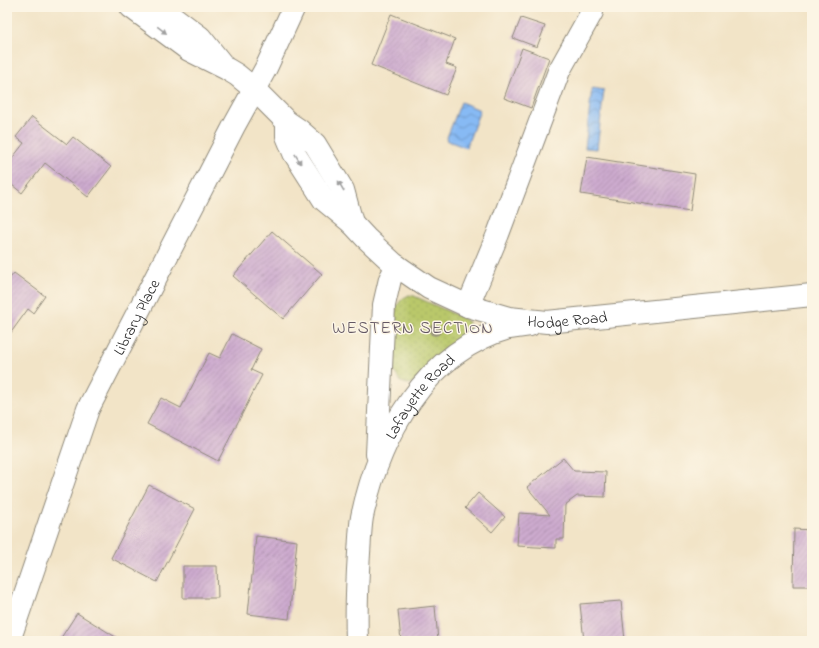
<svg xmlns="http://www.w3.org/2000/svg" width="819" height="648" font-family="'Indie Flower',sans-serif">
	<style>
		.grass { fill: url(#grass-dots); stroke: #727a4b }
		.water { fill: url(#water-waves); stroke: #597290 }
		.building { fill: url(#building-hatch) }
		.lines { fill: none; stroke-linecap: round; stroke-linejoin: round }
		.minor-casing { stroke: #8e8879; stroke-width: 24 }
		.minor { stroke: #fff; stroke-width: 22 }
		.tree { fill: #9c987c }
		.oneway { fill: #a0a0a0 }
		.labels { text-anchor: middle; stroke-width: 3; stroke-linejoin: round; paint-order: stroke }
		.street-label { font-size: 16px; fill: #2b2b2b; stroke: #fcf5e5 }
		.neighbourhood-label { font-size: 17px; letter-spacing: 1px; fill: #645864; stroke: #fcf5e5 }
	</style>
	<defs>
		<pattern id="grass-dots" width="8" height="8" patternUnits="userSpaceOnUse"><rect width="8" height="8" fill="#b9c86b"/><path d="M2 2h.1M6 6h.1" fill="none" stroke="#9fac5d" stroke-width="1.8" stroke-linecap="round"/></pattern>
		<pattern id="water-waves" width="16" height="10" patternUnits="userSpaceOnUse"><rect width="16" height="10" fill="#87baf4"/><path d="M0 5q4-4 8 0t8 0" fill="none" stroke="#6f97c6"/></pattern>
		<pattern id="building-hatch" width="6" height="6" patternUnits="userSpaceOnUse"><rect width="6" height="6" fill="#cdabcf"/><path d="M-1 1l2-2M0 6l6-6M5 7l2-2" fill="none" stroke="#a78ba8"/></pattern>
	</defs>
	<rect width="100%" height="100%" fill="#fcf5e5"/>
	<filter id="ink" filterUnits="userSpaceOnUse"><feTurbulence type="fractalNoise" baseFrequency=".025" numOctaves="2"/><feDisplacementMap in="SourceGraphic" scale="8" xChannelSelector="R" yChannelSelector="G"/><feConvolveMatrix kernelMatrix="1 2 1 2 8 2 1 2 1" color-interpolation-filters="sRGB"/></filter>
	<filter id="wash" filterUnits="userSpaceOnUse"><feTurbulence type="fractalNoise" baseFrequency=".012" numOctaves="4" result="noise"/><feDisplacementMap in="SourceGraphic" scale="16" xChannelSelector="R" yChannelSelector="G"/><feGaussianBlur stdDeviation="0.9" result="paint"/><feColorMatrix in="noise" values="0 0 0 0 0 0 0 0 0 0 0 0 0 0 0 0 0 1.4 0 .05"/><feComposite in="paint" operator="in"/></filter>
	<g filter="url(#wash)">
		<rect width="100%" height="100%" fill="#f2e4c7"/>
		<path class="grass" d="M409,295L414,296L463,318C470,323 471,328 471,336L412,383L408,384L401,382L393,370L396,307L402,299Z"/>
		<path class="water" d="M592,88L604,90L597,149L585,148Z
			M461,102L480,110L466,148L446,140Z"/>
		<g id="blocks">
			<path class="building" d="M391,14L455,39L446,64L457,68L446,95L371,65Z
				M521,18L545,26L537,47L513,38Z
				M522,48L549,58L531,108L504,98Z
				M32,117L67,144L73,137L111,167L88,197L45,163L22,193L7,181V165L24,143L16,137Z
				M587,157L695,174L690,211L581,194Z
				M272,231L322,274L283,319L233,276Z
				M14,273L45,296L33,313L28,309L7,338V282Z
				M232,334L261,349L251,370L262,375L218,461L147,424L161,398L181,408L209,353L220,358Z
				M563,458L574,471L606,472L605,497L577,496L565,505L564,539H556V548L517,546L519,513L550,515L527,487Z
				M149,485L195,509L157,582L111,558Z
				M478,493L505,517L492,532L465,508Z
				M794,529L812,530V586H793Z
				M256,536L297,541L289,619L248,614Z
				M183,566H217L218,598H183Z
				M621,601L625,641H584L580,604Z
				M435,606L438,641H401L398,610Z
				M77,613L122,641H59Z"/>
		</g>
	</g>
	<g filter="url(#ink)">
		<use href="#blocks" fill-opacity="0" stroke="#8e8879" stroke-width="1"/>
		<g class="lines">
			<defs>
				<g id="minor">
					<path d="M131,7L189,50L227,69L237,75L254,89L287,122L299,130L315,144L343,190L352,223"/>
					<path d="M160,7L200,37L221,63"/>
					<path id="s1" d="M287,122V136L294,153L324,200L352,223L366,238L394,264L429,288L468,306L509,318L547,322L812,295"/>
					<path d="M468,306L498,234L559,71L592,12"/>
					<path d="M377,454L384,305L390,279L397,266"/>
					<path id="s2" d="M9,641L88,409L234,126L266,68L294,7"/>
					<path id="s3" d="M357,641C356,612 357,583 359,553C360,541 360,529 362,517C379,437 425,351 509,328C516,327 523,326 530,325"/>
				</g>
			</defs>
			<use href="#minor" class="minor-casing"/>
			<use href="#minor" class="minor"/>
		</g>
		<circle class="tree" cx="435" cy="330" r="6"/>
		<defs><path id="oneway-solid" d="M-6-.8H1V-3.2L6.5 0L1 3.2V.8H-6Z"/></defs>
		<g class="oneway">
			<use href="#oneway-solid" transform="translate(162 30) rotate(37)"/>
			<use href="#oneway-solid" transform="translate(298 159) rotate(58)"/>
			<use href="#oneway-solid" transform="translate(341 186) rotate(-120)"/>
		</g>
	</g>
	<g class="labels">
		<g class="street-label">
			<text dy="6" stroke="none"><textPath href="#s2" startOffset="349">Library Place</textPath></text>
			<text dy="6" stroke="none"><textPath href="#s1" startOffset="370">Hodge Road</textPath></text>
			<text dy="6" stroke="none"><textPath href="#s3" startOffset="260">Lafayette Road</textPath></text>
		</g>
		<g class="neighbourhood-label">
			<text x="413" y="333">WESTERN SECTION</text>
		</g>
	</g>
	<rect width="819" height="648" fill="none" stroke="#fcf5e5" stroke-width="24"/>
</svg>
